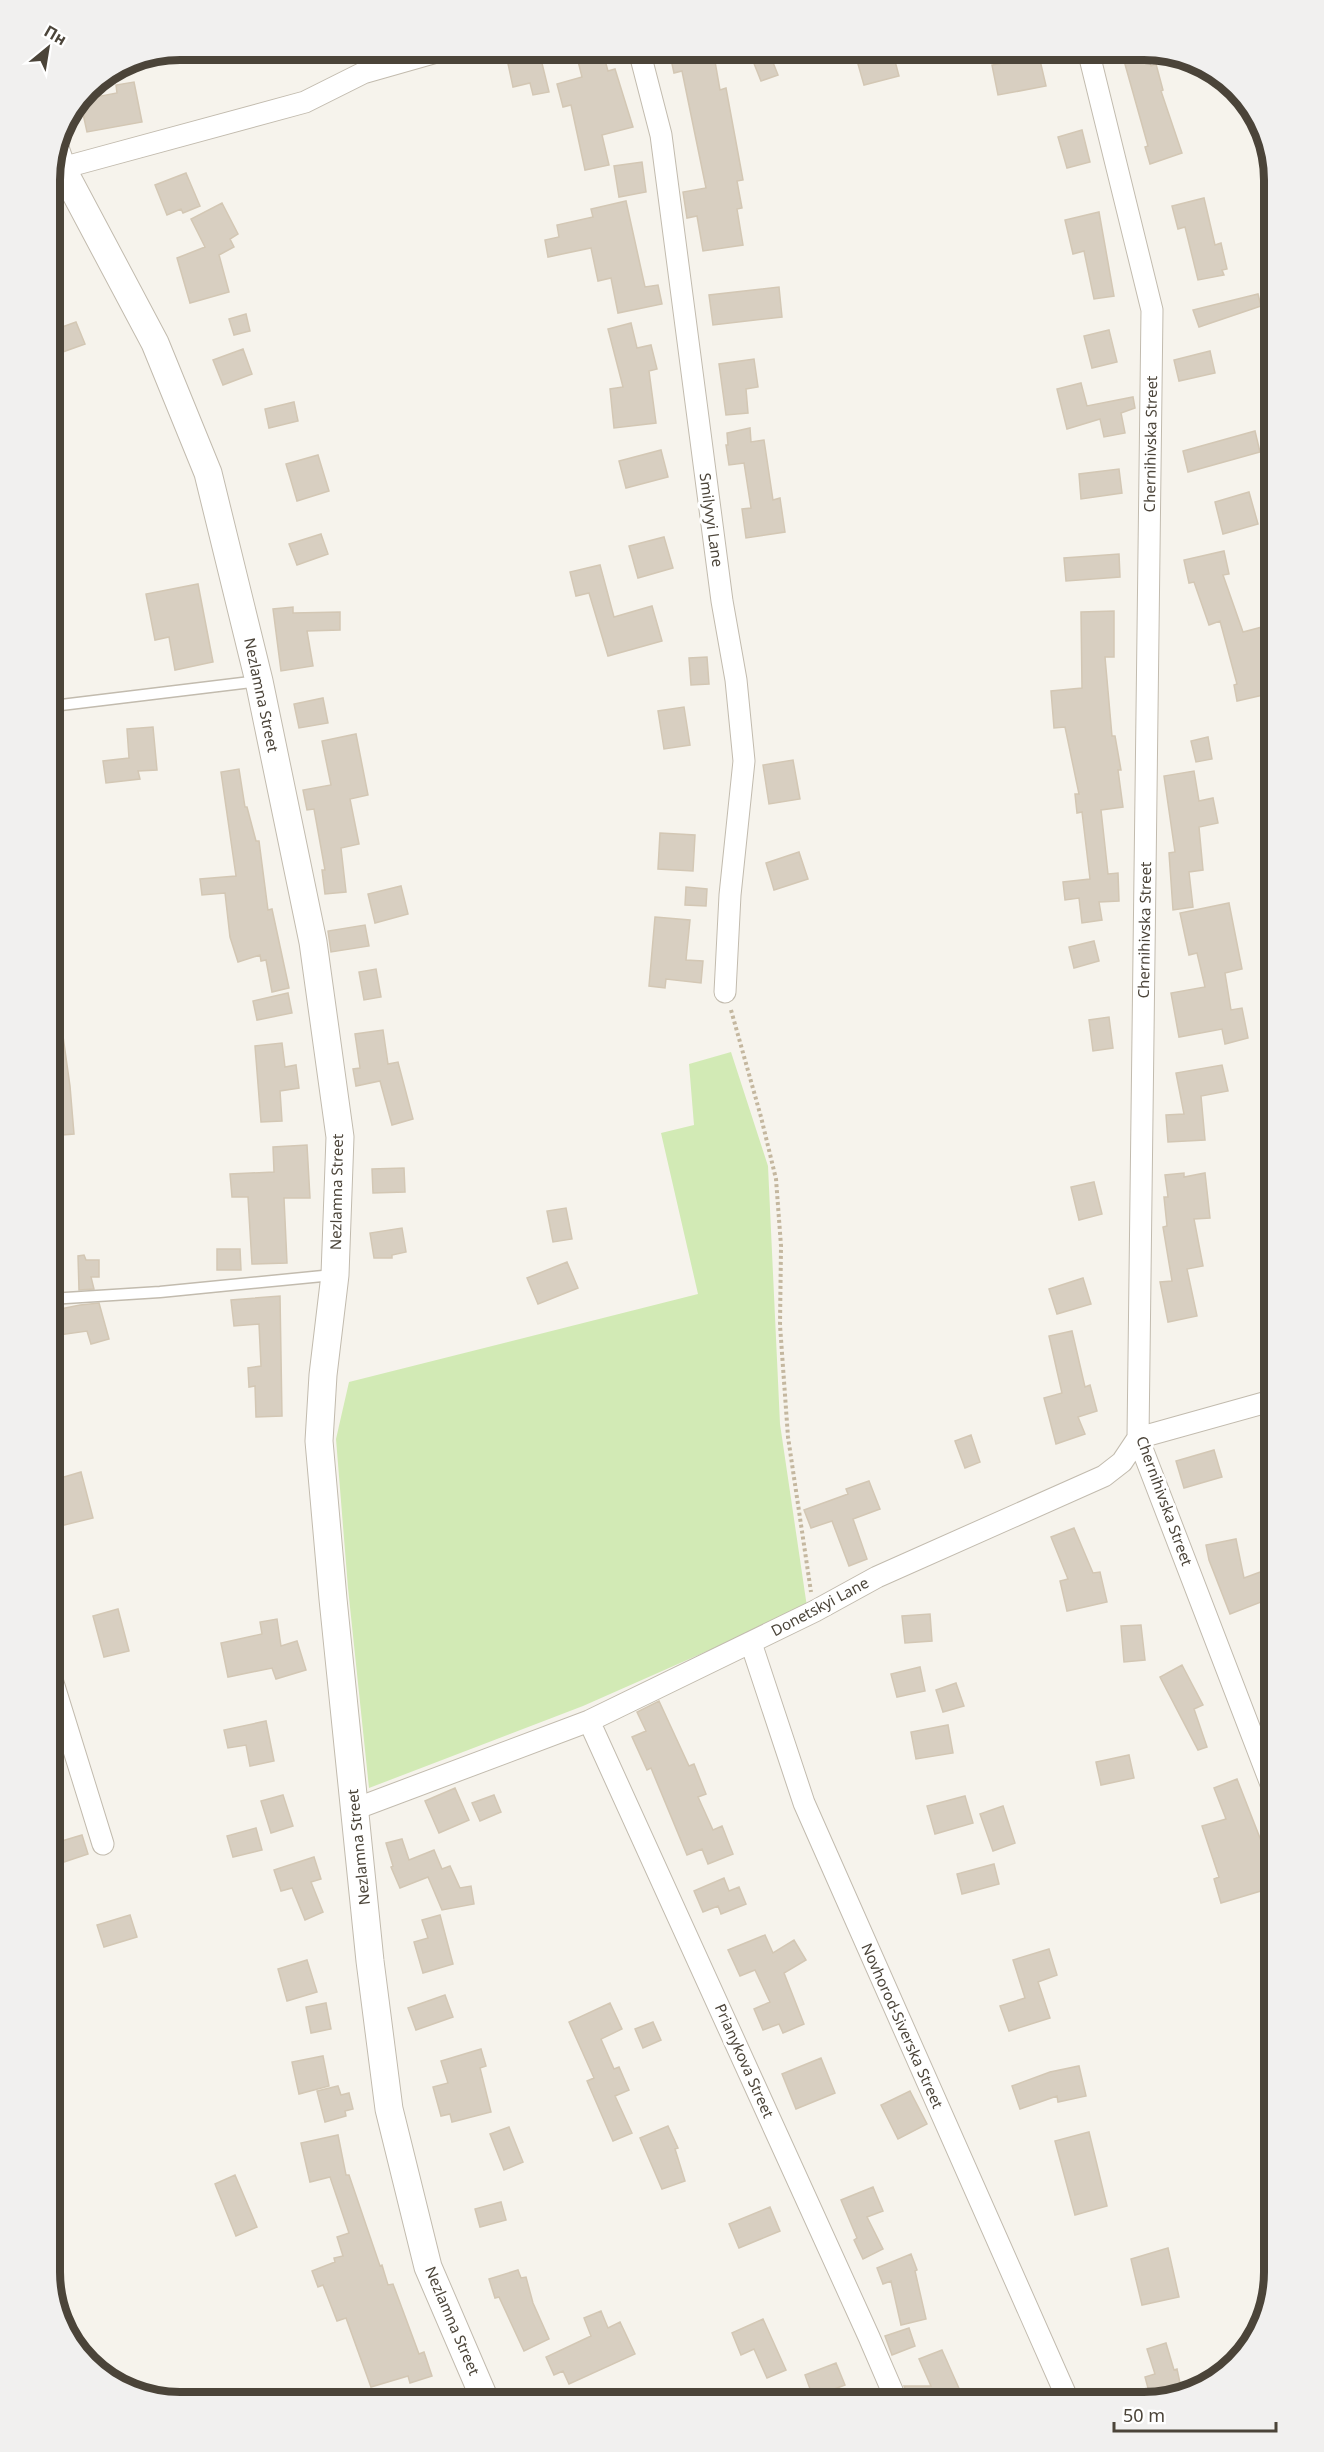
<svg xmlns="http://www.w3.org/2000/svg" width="1324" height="2452" font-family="'Noto Sans',sans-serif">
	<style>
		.green { fill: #d2eab5 }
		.building { fill: #d8cfc1; stroke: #d3c7b4; stroke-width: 1.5 }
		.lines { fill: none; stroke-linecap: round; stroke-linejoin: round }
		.service-casing { stroke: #c2bbae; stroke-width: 13 }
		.minor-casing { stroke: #c2bbae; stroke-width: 23 }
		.tertiary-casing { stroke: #c2bbae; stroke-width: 29 }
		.path { stroke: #c4b79f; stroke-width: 4; stroke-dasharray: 3 3; stroke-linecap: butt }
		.service { stroke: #fff; stroke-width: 10 }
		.minor { stroke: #fff; stroke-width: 21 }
		.tertiary { stroke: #fff; stroke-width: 27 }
		.labels { text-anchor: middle; stroke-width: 6; stroke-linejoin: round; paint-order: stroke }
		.street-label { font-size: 15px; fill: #4b4439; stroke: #fff }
		.rim { fill: none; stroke: #4b4439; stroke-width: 8 }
	</style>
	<rect width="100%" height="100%" fill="#f6f3ec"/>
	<path class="green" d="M731,1052L768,1166L780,1424L807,1607L583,1706L369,1788L348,1588L336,1439L349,1382L698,1294L661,1133L694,1125L689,1064Z"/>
	<path class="building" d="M602,50L608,71L615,69L633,127L602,135L609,165L585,170L571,105L563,107L557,84L582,77L577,57Z
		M669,50H713L720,90L726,88L743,180L737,181L742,208L737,209L743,245L703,251L697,216L687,218L683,192L706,188L682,71L674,73Z
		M854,50H892L899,76L864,85Z
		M1121,50H1147L1151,66L1156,64L1163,90L1161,91L1182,153L1150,164L1145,147L1148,146Z
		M539,51L549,92L533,95L530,83L513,87L507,59Z
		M770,55L778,75L761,81L753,61Z
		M1039,56L1046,86L998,95L992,65Z
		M134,82L142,122L87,132L80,100L117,93L116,85Z
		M1082,130L1090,162L1067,168L1058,137Z
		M642,162L646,192L619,197L614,166Z
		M186,173L200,206L183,213L181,209L167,215L155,185Z
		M1204,198L1215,245L1221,243L1227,269L1222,270L1224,275L1198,280L1185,227L1178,229L1172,206Z
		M626,201L645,287L658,285L662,304L618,313L611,278L598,281L591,248L548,257L545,240L559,237L557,225L593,217L591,209Z
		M222,203L238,234L230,239L234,247L219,255L229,292L190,303L177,258L205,247L191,219Z
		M1099,212L1114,296L1094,299L1084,251L1073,254L1065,220Z
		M779,287L782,317L713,325L709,295Z
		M1258,294L1261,306L1199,327L1193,310Z
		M246,314L250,331L234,335L229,319Z
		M76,322L85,344L60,353L51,331Z
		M631,323L637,348L651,345L657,369L649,371L656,423L614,428L610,389L623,387L608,329Z
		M1109,330L1117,362L1092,368L1084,336Z
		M243,349L252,374L223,385L213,360Z
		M1210,351L1215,373L1179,381L1174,360Z
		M754,359L758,387L746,389L748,413L726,415L719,364Z
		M1081,383L1087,406L1133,397L1135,408L1121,413L1125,433L1104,437L1100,419L1067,429L1057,389Z
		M294,402L298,421L269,428L265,409Z
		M750,428L751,442L764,440L773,500L780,498L785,532L746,538L742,509L751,508L744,463L729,465L726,445H728L727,433Z
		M1255,431L1260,452L1188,472L1183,451Z
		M661,450L668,477L626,488L619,461Z
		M318,455L329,491L297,501L286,464Z
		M1119,469L1122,493L1081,499L1079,474Z
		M1249,492L1258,524L1223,534L1215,502Z
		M321,534L328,554L297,565L289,544Z
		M664,537L673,568L638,578L629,546Z
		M1224,551L1229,574L1223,575L1243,632L1262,627L1271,662L1266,663L1272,693L1237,701L1234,685L1237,684L1220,621L1209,625L1194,582L1189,583L1184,560Z
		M1119,554L1120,577L1066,581L1064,558Z
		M600,565L614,617L652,606L662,641L608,656L589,593L576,596L570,572Z
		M198,584L213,662L175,670L169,637L155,640L146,594Z
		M293,607V613L340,612V630L307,631L313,666L281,671L273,609Z
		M1114,611V657H1105L1112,736H1115L1121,770H1118L1123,807L1101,810L1108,874L1118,873L1119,901L1099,902L1102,920L1082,923L1079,898L1065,900L1063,882L1090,879L1082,812L1077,813L1075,794H1079L1065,727L1054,728L1051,691L1082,688L1081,612Z
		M707,657L709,684L691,685L689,658Z
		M323,698L328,723L299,728L294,704Z
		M684,707L690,745L664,749L658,711Z
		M153,727L157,770L138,771L140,779L106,783L103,761L129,758L127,729Z
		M356,734L368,795L350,799L359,844L341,848L346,892L325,894L322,870H325L314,809L307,810L303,790L331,785L322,741Z
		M1208,737L1212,759L1196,762L1191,741Z
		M793,760L800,799L769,804L763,765Z
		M239,769L245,807H247L256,841H259L268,910L272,909L289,988L272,992L266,960L261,961L260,955L238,962L230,937L225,893L202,895L200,879L236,876L221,772Z
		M1194,771L1199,801L1213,798L1218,823L1199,827L1203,870L1189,872L1193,907L1173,910L1169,853L1175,852L1164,776Z
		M660,833L695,835L693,871L658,869Z
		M799,852L808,879L774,890L766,863Z
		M401,886L408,914L375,923L368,894Z
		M686,887L707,889L706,906L685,905Z
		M1229,903L1242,969L1225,973L1231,1010L1242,1008L1248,1038L1225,1044L1222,1029L1179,1037L1171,993L1205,987L1197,953L1189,955L1180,913Z
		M655,917L690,920L686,960L703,961L701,983L666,979L665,988L649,986Z
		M365,925L369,946L331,952L328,931Z
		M1094,941L1099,961L1074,968L1069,947Z
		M376,969L381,997L364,1000L359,972Z
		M288,993L292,1013L257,1020L253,1001Z
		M60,1015L70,1086L74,1134L50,1136V1016Z
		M1109,1017L1113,1048L1093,1051L1089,1020Z
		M383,1030L388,1064L398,1062L413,1119L392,1125L380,1081L356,1086L353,1069L360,1068L355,1034Z
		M282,1043L285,1067L296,1065L299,1088L280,1091L282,1121L261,1122L255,1046Z
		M1222,1065L1228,1091L1201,1096L1205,1140L1168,1142L1166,1115L1184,1114L1176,1073Z
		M307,1145L310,1198H284L287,1263L252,1264L248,1197H232L230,1174L274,1172L273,1147Z
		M404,1168L405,1192L373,1193L372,1169Z
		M1184,1173V1177L1205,1173L1210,1218L1194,1219L1203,1266L1187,1269L1197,1316L1168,1322L1160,1282L1172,1281L1163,1227L1167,1226L1164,1197H1168L1165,1175Z
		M1094,1182L1102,1214L1079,1220L1071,1187Z
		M566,1208L572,1239L553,1242L547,1211Z
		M402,1228L406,1252L392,1255V1258H374L370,1233Z
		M217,1249H240L241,1270H217Z
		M84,1255L86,1260H99V1277H91L94,1289L79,1290L78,1256Z
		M567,1262L578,1288L538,1304L527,1278Z
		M1083,1278L1091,1304L1057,1314L1049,1289Z
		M280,1296L282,1416L256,1417L255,1386L249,1387L248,1368L261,1366L259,1324L234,1326L231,1300Z
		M99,1303L109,1339L91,1344L87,1331L52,1336L50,1311L80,1305Z
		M1072,1331L1085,1387L1090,1385L1097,1411L1078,1417L1085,1434L1056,1444L1044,1398L1062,1393L1049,1336Z
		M971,1435L980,1462L965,1468L955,1441Z
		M1214,1450L1222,1477L1184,1488L1176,1461Z
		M81,1472L93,1518L56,1527L50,1504V1481Z
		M869,1481L880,1509L853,1519L867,1559L849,1566L832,1521L811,1528L804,1510L848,1494L846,1489Z
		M1074,1528L1093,1573L1100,1572L1107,1602L1067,1611L1060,1581L1068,1579L1051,1537Z
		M1236,1539L1244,1578L1263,1571L1274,1597L1230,1614L1209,1560L1206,1545Z
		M118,1609L129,1651L104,1657L93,1616Z
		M930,1614L932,1641L905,1643L902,1616Z
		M277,1619L281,1646L297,1641L306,1670L276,1679L272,1668L228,1677L221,1643L262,1634L260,1622Z
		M1141,1625L1145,1660L1124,1662L1121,1626Z
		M1182,1665L1203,1705L1194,1709L1207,1747L1198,1750L1160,1677Z
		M920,1667L925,1691L897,1697L891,1674Z
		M956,1683L964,1706L943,1712L936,1690Z
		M659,1701L689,1766L694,1764L706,1794L698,1797L713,1830L722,1826L733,1854L708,1864L702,1849L687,1855L651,1768L647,1770L632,1737L646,1731L637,1712Z
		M266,1721L274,1761L250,1766L246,1745L228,1748L224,1730Z
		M948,1725L953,1753L916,1759L911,1732Z
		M1129,1755L1134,1778L1101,1785L1096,1762Z
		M1237,1779L1274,1874V1921H1268L1261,1891L1221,1903L1214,1879L1219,1877L1202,1826L1226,1819L1214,1788Z
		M455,1788L469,1820L439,1833L425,1801Z
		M283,1795L293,1826L271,1833L261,1801Z
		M494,1795L501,1812L480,1821L472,1803Z
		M965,1796L973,1823L935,1834L927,1806Z
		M1003,1806L1015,1843L993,1851L980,1814Z
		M256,1828L262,1850L233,1857L227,1836Z
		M82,1835L88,1854L61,1863L55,1843Z
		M402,1839L409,1860L434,1850L442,1869L450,1866L460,1888L471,1886L474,1904L442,1910L428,1877L400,1888L391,1867L393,1866L386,1843Z
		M314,1857L321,1879L311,1882L323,1912L305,1920L292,1888L281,1891L274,1870Z
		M994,1864L999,1884L962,1894L957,1874Z
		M724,1878L729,1891L739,1887L746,1904L721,1914L718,1906L703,1912L694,1891Z
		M130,1915L137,1937L104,1947L97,1925Z
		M440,1915L453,1964L423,1973L414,1942L428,1938L422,1920Z
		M765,1935L773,1953L794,1940L806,1960L784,1973L804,2024L783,2033L779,2024L763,2030L754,2009L770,2002L755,1970L740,1976L728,1950Z
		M1049,1949L1057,1975L1038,1982L1050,2018L1009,2031L1000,2006L1025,1998L1013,1960Z
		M307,1960L317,1992L287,2001L278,1969Z
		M445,1995L453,2017L416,2030L408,2008Z
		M326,2003L331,2029L311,2033L306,2007Z
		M610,2003L622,2029L601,2039L614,2069L619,2067L629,2090L615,2096L632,2133L613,2141L587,2081L594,2078L569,2022Z
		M653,2022L661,2040L643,2048L635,2029Z
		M481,2049L486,2066L480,2068L491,2112L452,2122L450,2114L441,2116L433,2087L448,2083L441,2061Z
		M323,2056L329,2086L299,2094L292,2062Z
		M821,2058L835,2093L796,2109L782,2074Z
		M1079,2066L1086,2096L1058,2102L1057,2096L1020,2109L1012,2086L1050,2072Z
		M338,2086L341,2095L349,2093L353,2109L345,2111L346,2116L325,2122L317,2091Z
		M910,2091L927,2124L898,2139L881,2105Z
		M668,2126L678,2148L675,2149L685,2181L662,2189L640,2138Z
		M509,2127L523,2162L504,2170L490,2134Z
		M1089,2132L1107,2206L1075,2215L1055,2141Z
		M338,2135L346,2175H349L380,2266L382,2265L388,2285L393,2284L419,2354L424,2352L432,2376L410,2383L408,2376L371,2387L346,2318L337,2321L323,2285L318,2287L312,2271L335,2262L334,2258L343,2256L337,2237L349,2233L330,2177L310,2182L301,2143Z
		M235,2175L257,2227L236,2236L215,2184Z
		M873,2187L883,2211L867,2217L883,2249L863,2259L854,2240L857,2238L841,2200Z
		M501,2202L506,2220L480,2227L475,2209Z
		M770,2207L780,2231L739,2248L729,2224Z
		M1168,2248L1179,2297L1142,2305L1131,2259Z
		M911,2254L917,2270L915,2271L926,2319L901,2325L891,2281L883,2284L877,2268Z
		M518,2270L521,2278L526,2277L533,2303L549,2339L524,2351L499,2297L495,2298L489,2279Z
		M601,2311L608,2328L620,2322L635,2354L569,2384L563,2371L554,2375L546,2357L591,2336L584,2318Z
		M763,2319L786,2370L767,2378L754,2349L741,2355L732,2333Z
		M909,2328L915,2346L892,2355L885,2336Z
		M1166,2343L1174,2370L1177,2369L1182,2392L1151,2399L1145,2377L1155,2374L1147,2349Z
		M942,2350L965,2402H910L904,2386H931L919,2359Z
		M836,2363L845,2385L813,2397L805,2375Z"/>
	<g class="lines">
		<defs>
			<path id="service" d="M50,690L61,705
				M50,716L61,705L259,681
				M50,837L54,858
				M50,1299L160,1292L333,1275"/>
			<path id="minor" d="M639,50L661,135L722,601L736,680L744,761L730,895L725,992
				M1088,50L1152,310L1138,1438L1274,1792
				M62,168L305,102L363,73L444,50
				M751,1643L804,1803L1069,2402
				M50,1673L103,1844
				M589,1721L869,2337L897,2402
				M355,1809L589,1721L815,1611L877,1577L1104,1476L1122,1462L1138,1438L1274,1400"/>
			<path id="tertiary" d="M55,148L62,168L155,343L208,473L259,681L313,942L340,1137L335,1275L323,1375L319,1441L333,1599L370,1961L389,2109L428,2267L486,2402"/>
		</defs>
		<use href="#service" class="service-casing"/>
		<use href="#minor" class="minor-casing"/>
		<use href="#tertiary" class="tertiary-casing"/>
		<path class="path" d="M731,1010L761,1117L776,1179L781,1246L780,1325L788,1437L811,1592"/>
		<use href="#service" class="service"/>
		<use href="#minor" class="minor"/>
		<use href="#tertiary" class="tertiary"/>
	</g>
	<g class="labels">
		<g class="street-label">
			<text transform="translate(1151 444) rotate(-89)" y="5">Chernihivska Street</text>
			<text transform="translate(711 520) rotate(82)" y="5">Smilyvyi Lane</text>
			<text transform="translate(261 695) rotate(78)" y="5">Nezlamna Street</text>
			<text transform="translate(1145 930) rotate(-89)" y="5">Chernihivska Street</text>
			<text transform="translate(337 1192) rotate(-89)" y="5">Nezlamna Street</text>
			<text transform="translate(1164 1501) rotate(70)" y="5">Chernihivska Street</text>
			<text transform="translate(820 1607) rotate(-28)" y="5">Donetskyi Lane</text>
			<text transform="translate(359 1847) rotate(-96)" y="5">Nezlamna Street</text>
			<text transform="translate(902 2026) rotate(66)" y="5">Novhorod-Siverska Street</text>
			<text transform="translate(744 2061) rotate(66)" y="5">Prianykova Street</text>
			<text transform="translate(452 2321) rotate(67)" y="5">Nezlamna Street</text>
		</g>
	</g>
	<path d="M0 0H1324V2452H0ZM180 60H1144A120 120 0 0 1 1264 180V2272A120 120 0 0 1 1144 2392H180A120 120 0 0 1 60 2272V180A120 120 0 0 1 180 60Z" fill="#f1f0ef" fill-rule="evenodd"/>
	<path class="rim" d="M180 60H1144A120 120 0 0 1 1264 180V2272A120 120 0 0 1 1144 2392H180A120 120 0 0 1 60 2272V180A120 120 0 0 1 180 60Z"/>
	<g transform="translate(48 48) rotate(30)" stroke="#ffffff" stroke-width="4.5" paint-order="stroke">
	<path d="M0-4.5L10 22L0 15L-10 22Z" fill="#4b4439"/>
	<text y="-9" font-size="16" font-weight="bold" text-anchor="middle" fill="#4b4439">Пн</text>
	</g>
	<path d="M1114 2422v9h162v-9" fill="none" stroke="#4b4439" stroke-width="3"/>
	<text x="1123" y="2422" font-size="18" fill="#4b4439" stroke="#ffffff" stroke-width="4.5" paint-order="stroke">50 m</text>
</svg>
